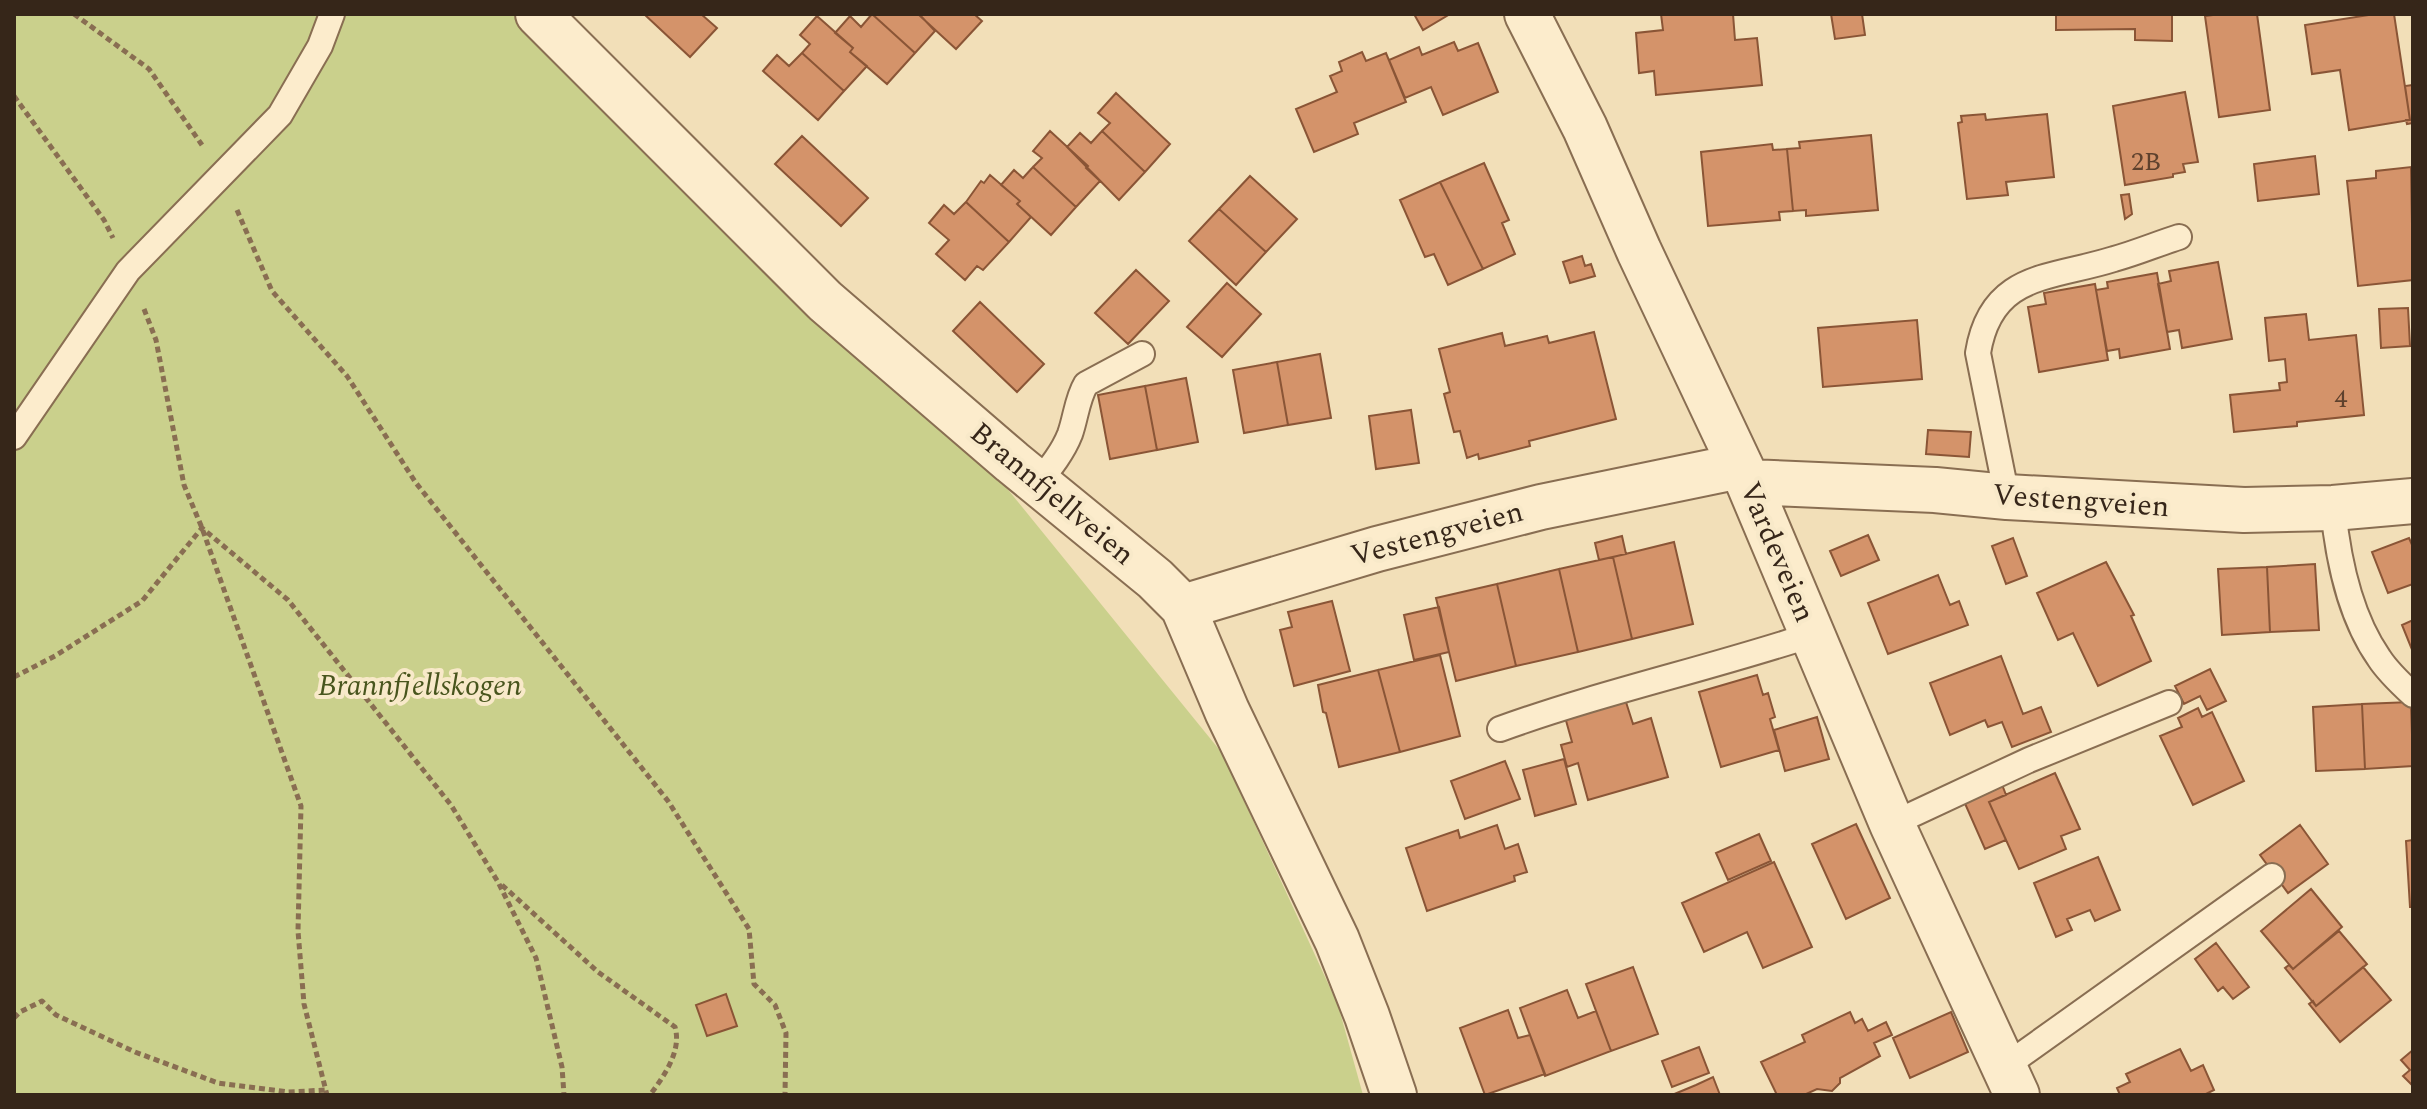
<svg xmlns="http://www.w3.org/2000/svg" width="2427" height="1109" viewBox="0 0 2427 1109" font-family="Spectral,serif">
  <rect width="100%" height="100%" fill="#f2dfb8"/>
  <path fill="#cad08c" d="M14 14H542L910 369 1222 753 1338 1005 1363 1095H14Z"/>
  <path fill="#d4936a" stroke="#8a5536" stroke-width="2" d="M644 14H701L717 28 690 57Z
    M872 14 915 53 887 84 850 52 853 48 835 33 850 16 861 27Z
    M872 14H919L935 31 915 53Z
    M974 14 982 21 956 49 919 15Z
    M1414 14H1450L1423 30Z
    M1661 14H1733L1735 40 1757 38 1762 85 1656 95 1654 71 1639 73 1636 33 1663 30Z
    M1831 14H1862L1865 35 1835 39Z
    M2056 14H2172V41L2135 40V29L2056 30Z
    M2221 14H2257L2270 110 2219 117 2205 16Z
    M2375 14H2394L2410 120 2349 130 2340 70 2312 74 2305 25Z
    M817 16 853 48 850 52 867 66 844 91 802 53 810 44 800 35Z
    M1454 42 1458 51 1478 43 1498 92 1443 115 1431 87 1405 98 1389 60 1419 47 1422 55Z
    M1362 52 1366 61 1386 53 1406 102 1354 123 1358 134 1314 152 1296 109 1337 92 1330 76 1342 71 1339 62Z
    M802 53 844 91 818 120 763 71 777 55 789 66Z
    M2413 85V123L2407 124 2406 120H2410L2405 86Z
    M2185 92 2198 162 2183 164 2185 172 2173 174V177L2125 185 2113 106Z
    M1116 93 1170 144 1145 172 1102 131 1110 123 1098 113Z
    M1985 114 1986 120 2047 114 2054 177 2006 182 2008 195 1967 199 1958 123 1962 122 1961 116Z
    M1050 131 1088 166 1086 168 1100 181 1076 207 1033 167 1042 158 1033 151Z
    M1102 131 1145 172 1119 200 1067 147 1080 133 1091 143Z
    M1871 135 1878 210 1806 216V210L1793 211 1787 149 1800 148 1799 142Z
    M802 136 868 198 841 226 775 164Z
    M1772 144 1773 150 1787 149 1793 211 1779 212 1780 220 1708 226 1701 152Z
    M2315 156 2319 194 2258 201 2254 164Z
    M1484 163 1509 220 1502 223 1515 254 1483 269 1440 182Z
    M1033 167 1076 207 1051 235 1017 204 1020 201 1001 185 1014 170 1023 178Z
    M2411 167 2413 280 2358 286 2347 181 2376 178V171Z
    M990 175 1020 201 1017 204 1031 217 1009 242 966 202 981 181 984 183Z
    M1250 176 1297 219 1266 252 1219 209Z
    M1440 182 1483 269 1448 285 1434 254 1425 257 1400 200Z
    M2129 194 2132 214 2125 219 2121 195Z
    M966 202 1009 242 983 270 977 266 965 280 936 254 949 240 929 223 944 205 954 214Z
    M1219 209 1266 252 1236 285 1189 241Z
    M1582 256 1585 266 1591 264 1595 276 1570 283 1563 262Z
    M2218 262 2232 339 2182 348 2179 330 2167 332 2158 284 2171 281 2169 271Z
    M1136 270 1169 301 1128 344 1095 313Z
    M2157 273 2170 349 2120 358 2119 349 2107 351 2096 290 2108 288 2107 282Z
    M1227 283 1261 314 1222 357 1187 327Z
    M2095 284 2108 360 2039 372 2028 307 2046 304 2044 293Z
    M980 302 1044 364 1017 392 953 331Z
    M2408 308 2410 346 2381 348 2379 309Z
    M2306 314 2309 340 2356 335 2364 415 2297 422V426L2234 432 2230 395 2280 390 2279 383 2287 382 2285 359 2269 361 2265 318Z
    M1917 320 1922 379 1823 387 1818 328Z
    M1594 332 1616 419 1529 441 1530 446 1479 459 1478 454 1467 458 1460 431 1454 432 1444 394 1450 392 1439 349 1502 333 1505 346 1547 336 1549 343Z
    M1320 354 1331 418 1288 425 1277 362Z
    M1277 362 1288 425 1244 433 1233 370Z
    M1186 378 1198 442 1157 450 1145 386Z
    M1145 386 1157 450 1110 459 1098 395Z
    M1411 410 1419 463 1376 469 1369 416Z
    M1928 430 1971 432 1969 457 1926 454Z
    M1868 535 1879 560 1841 576 1830 551Z
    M1622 536 1626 554 1599 560 1595 543Z
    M2013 538 2027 576 2006 584 1992 546Z
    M2409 538 2413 547V584L2388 593 2372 552Z
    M1674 542 1693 624 1632 639 1613 557Z
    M1613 557 1632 639 1578 652 1559 569Z
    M2106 562 2134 615 2131 616 2151 661 2098 686 2073 633 2058 640 2037 593Z
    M2315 564 2319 630 2270 632 2267 567Z
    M2267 567 2270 632 2222 635 2218 569Z
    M1559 569 1578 652 1516 666 1497 584Z
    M1938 575 1950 605 1959 601 1968 625 1888 654 1868 603Z
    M1497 584 1516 666 1456 681 1436 598Z
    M1332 601 1350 671 1294 686 1280 630 1292 627 1288 612Z
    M1439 607 1449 652 1414 660 1404 615Z
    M2413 620V652L2402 625Z
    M1440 655 1460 736 1400 752 1378 670Z
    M2001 656 2023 714 2041 707 2051 732 2012 747 2002 722 1988 727 1985 720 1950 735 1930 683Z
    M2210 669 2226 701 2207 710 2200 696 2184 704 2175 686Z
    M1378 670 1400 752 1339 767 1326 713 1323 712 1318 685Z
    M1757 675 1763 695 1768 693 1775 717 1770 719 1779 750 1721 767 1699 692Z
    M1625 699 1633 724 1651 718 1668 777 1588 800 1578 763 1567 767 1561 745 1572 742 1565 717Z
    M2411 702 2413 766 2365 769 2362 704Z
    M2362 704 2365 769 2316 771 2313 707Z
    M2198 708 2202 717 2212 712 2244 781 2193 805 2160 736 2182 727 2178 718Z
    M1817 717 1829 759 1785 771 1774 730Z
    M1564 759 1576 804 1535 816 1523 770Z
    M1505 761 1520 799 1465 819 1451 781Z
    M2055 773 2080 829 2061 836 2066 849 2019 869 1989 802Z
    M2001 782 2006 795 1989 802 2006 840 1985 849 1963 799Z
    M1856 824 1890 898 1846 919 1812 844Z
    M1497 825 1505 849 1518 844 1527 872 1514 876 1515 881 1427 911 1406 848 1458 830 1460 838Z
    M2300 825 2328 864 2288 893 2260 855Z
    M1759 834 1771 861 1728 880 1716 853Z
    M2413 840V907H2410L2406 841Z
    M2098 857 2120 910 2095 921 2090 910 2067 919 2072 930 2056 937 2034 883Z
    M1774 862 1812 947 1763 968 1747 932 1704 952 1682 903Z
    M2311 889 2342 927 2293 969 2261 931Z
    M2339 931 2367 964 2316 1006 2285 968 2289 965 2293 969Z
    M2216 943 2249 987 2233 999 2223 987 2218 991 2195 959Z
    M1633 967 1658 1034 1611 1051 1586 984Z
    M2363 967 2391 1000 2340 1042 2309 1004 2313 1001 2316 1006Z
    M1567 990 1578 1018 1596 1011 1611 1051 1545 1076 1520 1008Z
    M726 994 737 1026 707 1036 696 1005Z
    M1508 1010 1518 1038 1530 1035 1545 1074 1485 1095 1460 1028Z
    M1850 1012 1855 1023 1862 1019 1868 1031 1886 1022 1892 1035 1874 1043 1880 1056 1840 1078V1083L1832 1091 1817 1089 1804 1095H1777L1761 1062 1805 1042 1802 1035Z
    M1951 1012 1968 1052 1910 1078 1893 1038Z
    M1699 1047 1709 1073 1672 1087 1662 1061Z
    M2180 1049 2191 1071 2203 1065 2214 1090 2204 1095H2120L2117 1088 2130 1082 2126 1074Z
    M2413 1050V1086L2403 1076 2410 1070 2401 1060Z
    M1713 1077 1720 1095H1672L1696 1085Z"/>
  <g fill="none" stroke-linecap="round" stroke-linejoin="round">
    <defs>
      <path id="lane" d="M14 437 128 271 280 115 320 46 332 14
        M1038 483C1050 468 1063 452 1070 434 1076 417 1077 399 1086 384L1142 354
        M2007 497 1978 353C1991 272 2051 279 2114 259 2136 253 2157 244 2179 237
        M2333 508C2338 559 2349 615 2379 658 2388 672 2401 684 2413 695
        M1500 729C1602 692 1708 669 1811 635
        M1892 824 2029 760 2169 703
        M2003 1068 2272 876"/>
      <path id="street" d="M538 14 825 301 1012 462 1155 579 1183 607 1227 711 1337 940 1367 1016 1394 1095
        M1527 14 1585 128 1639 251 1748 482 1892 824 2017 1095
        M1748 482 1935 490 2007 497 2244 510 2333 508 2413 501
        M1183 607 1377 549 1541 507 1740 466"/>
    </defs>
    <use href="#lane" stroke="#896e52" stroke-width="28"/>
    <use href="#street" stroke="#896e52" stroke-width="48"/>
    <path stroke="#896e52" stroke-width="5" stroke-dasharray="6 4" stroke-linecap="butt" d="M74 14 149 69 202 145
      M14 96 104 220 113 238
      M237 210 272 291 347 376 416 483 668 801 749 929 754 984 775 1005 786 1033 785 1095
      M144 309 156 340 184 485 202 528 301 806 298 931 304 1004 327 1095
      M14 677 55 656 142 601 202 528 288 600 451 805 498 882 536 958 562 1067 564 1095
      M502 885 598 972 675 1027C682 1051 664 1076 650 1095
      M14 1018 20 1012 42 1001 56 1015 135 1052 218 1083 288 1092 326 1090"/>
    <use href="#lane" stroke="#fceccc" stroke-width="24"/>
    <use href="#street" stroke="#fceccc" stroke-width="44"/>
  </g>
  <g text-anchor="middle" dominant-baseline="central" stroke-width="8" stroke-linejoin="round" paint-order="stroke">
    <g font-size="26" fill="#5e412d">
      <text x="2146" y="162">2B</text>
      <text x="2341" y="399">4</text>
    </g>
    <g font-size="30" fill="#362619" stroke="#f8e9c9">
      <text transform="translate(1052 494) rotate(40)">Brannfjellveien</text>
      <text transform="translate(2081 501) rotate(4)">Vestengveien</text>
      <text transform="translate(1437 534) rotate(-15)">Vestengveien</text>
      <text transform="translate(1777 552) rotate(67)">Vardeveien</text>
    </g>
    <g font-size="30" font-style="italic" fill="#48551d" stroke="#f8e9c9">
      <text x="420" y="686">Brannfjellskogen</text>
    </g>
  </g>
  <rect width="2427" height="1109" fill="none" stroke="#362619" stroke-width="32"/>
</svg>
